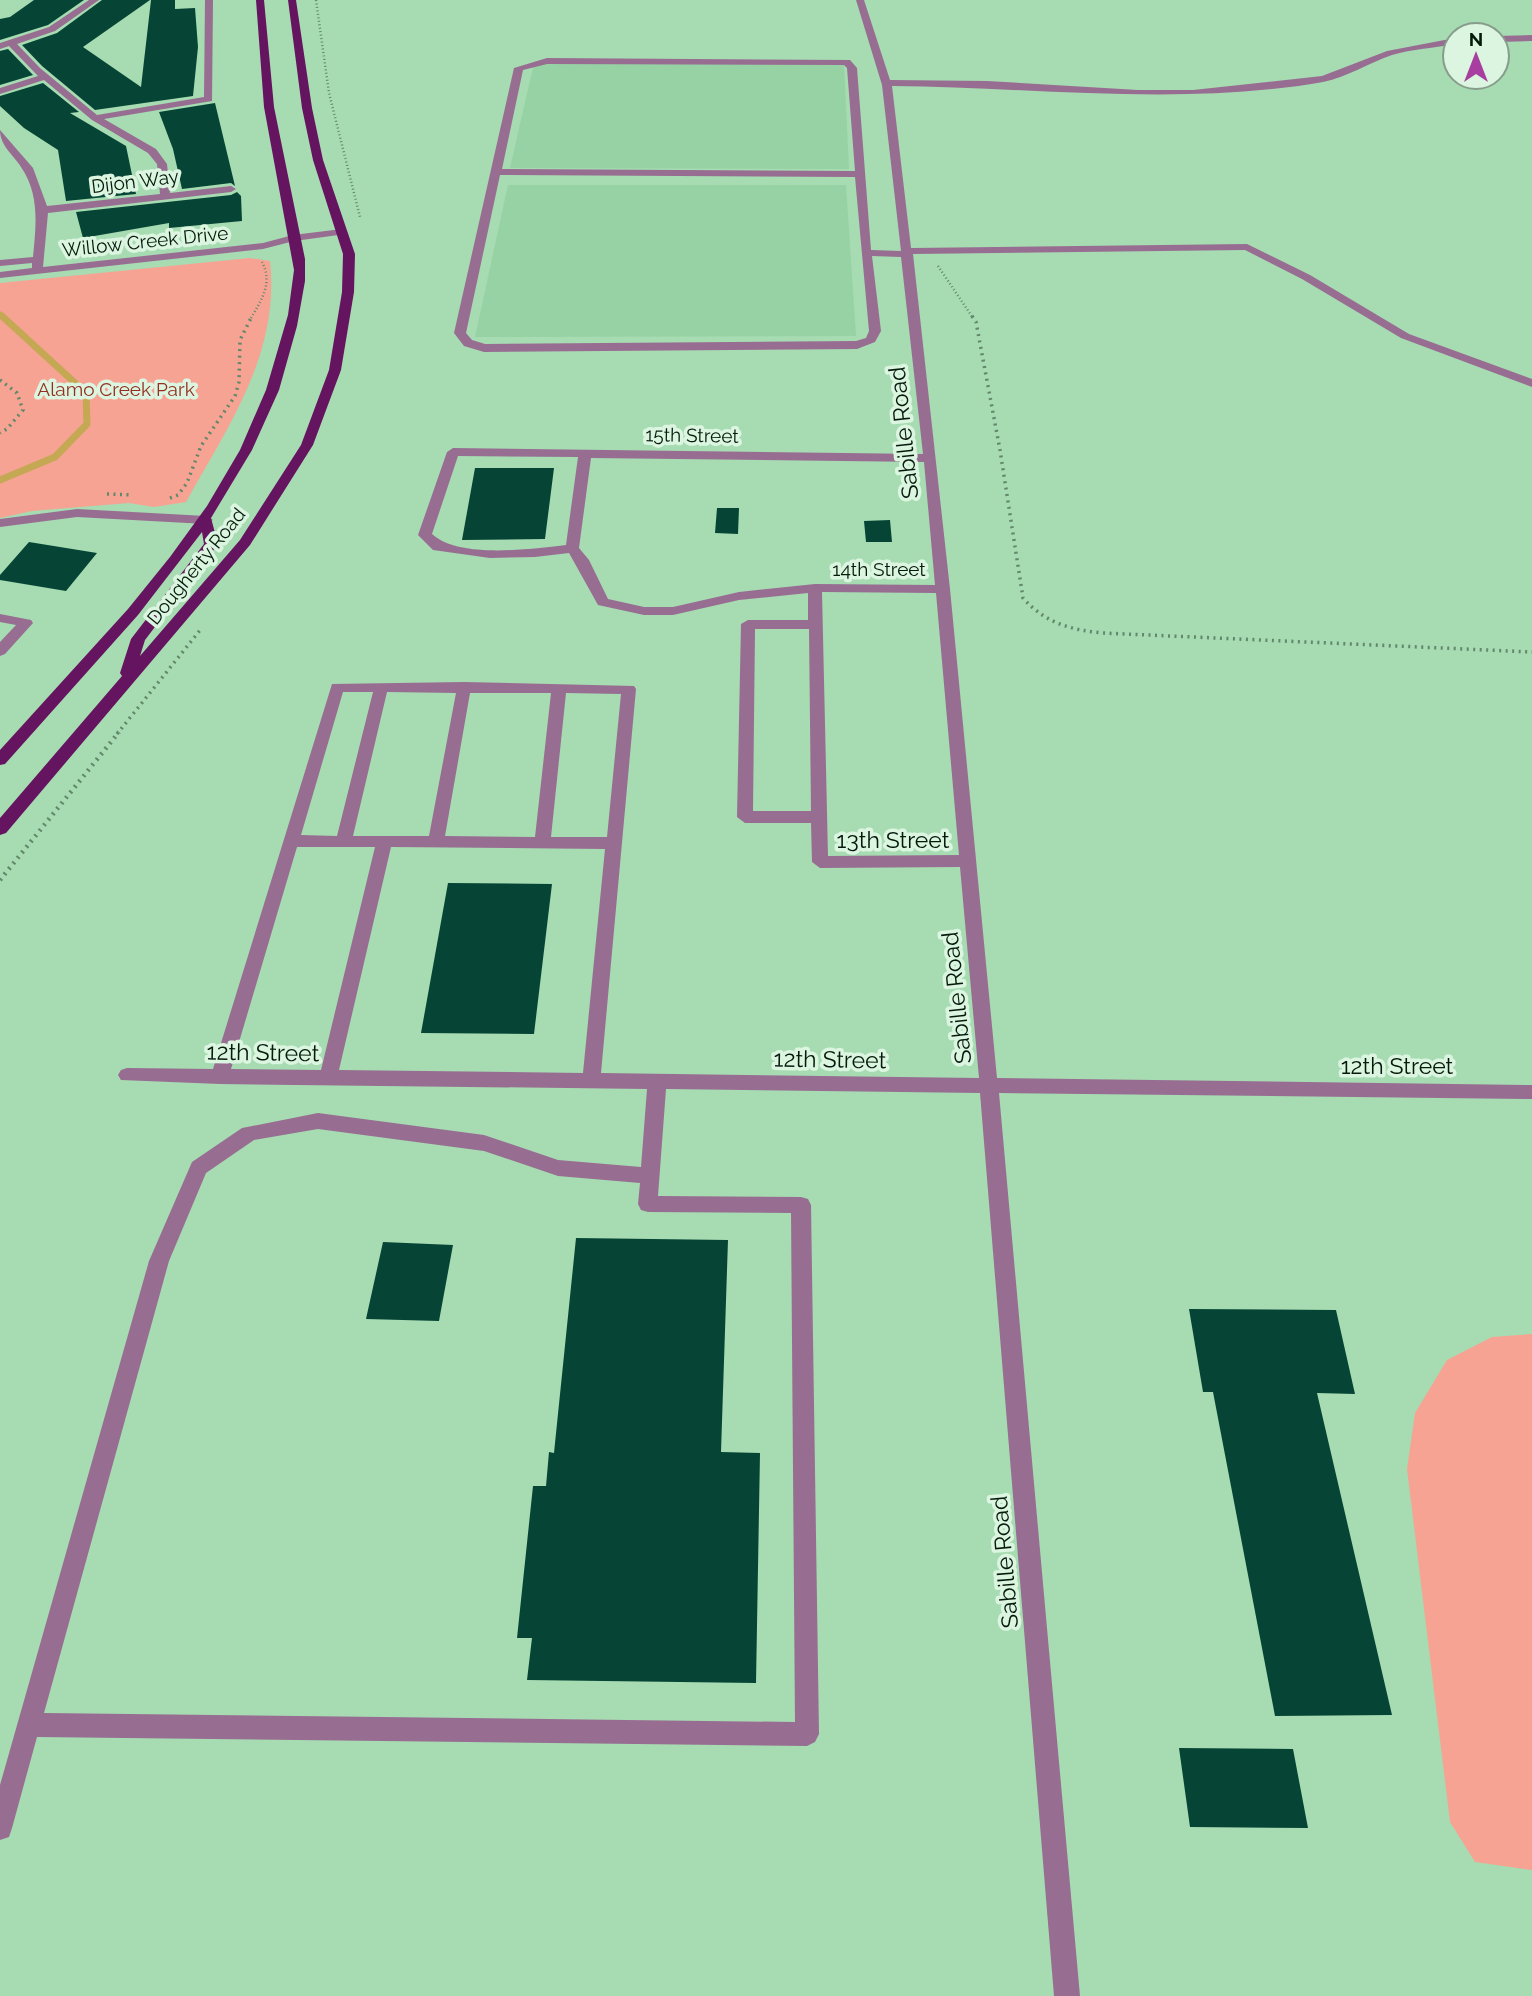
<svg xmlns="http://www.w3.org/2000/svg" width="1532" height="1996" viewBox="0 0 1532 1996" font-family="Raleway,sans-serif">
  <rect width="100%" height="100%" fill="#a7dbb2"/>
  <path fill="#96d2a4" d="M534 63 844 64 849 169 510 168Z
    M508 185H846L856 336 475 337Z"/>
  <path fill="#f7a393" d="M250 258 270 261C280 353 229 425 186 502L154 507 129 503 32 511 0 518V283Z
    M1532 1334V1870L1475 1862 1450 1822 1407 1469 1415 1413 1447 1360 1492 1337Z"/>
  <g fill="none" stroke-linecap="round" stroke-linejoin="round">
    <path stroke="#c4a854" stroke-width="5" d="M0 314 4 318"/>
    <path stroke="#c4a854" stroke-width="7" d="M0 480 55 457 87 424 86 393 2 316"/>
  </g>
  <path fill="#064536" d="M34 0H84L48 25 0 40V19L10 17Z
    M102 0H150L83 47 141 87 151 0H175V9L195 8 198 47 193 96 95 110 42 66 22 45 57 33Z
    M8 49 33 75 0 85V51Z
    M43 83 79 112 70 113 126 146 136 194 66 201 58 150 24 128 0 106V96Z
    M215 103 235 186 231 183 182 189 173 149 159 112Z
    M237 192 241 196 242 221 169 228V223L83 238 76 212 231 195Z
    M475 468H554L545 539 462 540Z
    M717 508H739L738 534 715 533Z
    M890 520 892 542H866L864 521Z
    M29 542 97 553 66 591 0 580V575Z
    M448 883 552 884 534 1034 421 1033Z
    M576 1238 728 1240 721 1452 760 1453 756 1683 527 1680 532 1638H517L533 1486H546L549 1452 554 1453Z
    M383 1242 453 1245 439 1321 366 1319Z
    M1189 1309 1336 1310 1355 1394 1317 1393 1392 1715 1275 1716 1213 1392H1203Z
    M1179 1748 1293 1749 1308 1828 1190 1827Z"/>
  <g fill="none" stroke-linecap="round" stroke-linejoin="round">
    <path stroke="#61886a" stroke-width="2.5" stroke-dasharray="1 2.5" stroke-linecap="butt" d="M316 0 329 93 360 217
      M938 266 973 318
      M251 318C262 299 273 283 262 262"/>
    <path stroke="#61886a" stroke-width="3.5" stroke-dasharray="2 4.5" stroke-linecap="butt" d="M972 316 976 322 1000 450 1023 598C1045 623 1071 630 1103 633L1532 652
      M0 380 17 393 23 410 7 429 0 433
      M107 494 133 495
      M170 498 178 495 187 483 201 446 235 396 239 382 240 340 252 316
      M117 734 201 629"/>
    <path stroke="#61886a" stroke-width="4.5" stroke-dasharray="2 5" stroke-linecap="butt" d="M0 880 119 732"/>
    <path fill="#986d92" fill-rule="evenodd" d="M89 0H99L55 31 17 44 40 68 97 115 204 97 205 0H213L212 101 104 119 156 149 167 164 170 193 231 186 236 189 231 192 48 213 43 267 263 243 293 235 342 229 347 232 346 234 294 241 263 249 0 278V272L32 268V263L0 266V260L33 257C36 225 40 195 21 167 13 154 0 146 0 130L33 168 47 206 160 194 157 164 148 153 92 120 44 80 0 94V88L38 76 9 46 0 49V43L49 27Z
      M856 0H864L890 80 987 81 1138 90H1193L1322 76 1387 51 1455 38V44C1435 48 1412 49 1392 55 1368 63 1348 77 1323 82 1180 107 1036 87 892 86L911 248 1247 244 1310 275 1409 334 1532 379V387L1401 338 1302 279 1245 250 913 254 950 589 997 1078 1532 1085V1099L999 1093 1080 1996H1054L980 1093 666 1089 658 1196 801 1197 808 1199 811 1205 819 1734 815 1742 807 1746 37 1737 12 1828 9 1837 0 1840V1785L149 1261 192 1162 242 1128 318 1113 484 1135 558 1160 641 1167 647 1089 220 1084 121 1080 118 1075 121 1070 127 1068 213 1069 332 684 464 682 634 686 636 689 601 1073 979 1078 960 867 820 868 812 862 811 823H745L737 817 741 624 748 620H808V593L739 600 673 615H644L598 605 569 553 535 557 490 558 433 550 418 535 447 452 453 448 923 454 901 257 872 256 881 331 875 342 857 349 484 352 464 346 454 333 514 68 547 58 850 60 857 68 871 250 901 251 882 85ZM547 64 844 65 847 68 855 171 502 169 523 70ZM500 175 855 177 869 331 866 338 856 341 485 344 472 340 466 333ZM458 456 578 457 566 545C531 549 459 559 432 534ZM591 458 924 462 935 585 815 584 739 592 673 607H644L608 599 589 560 579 548ZM822 592 936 593 959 855 828 856ZM755 629H809L811 811H753ZM343 692H373L337 836 301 835ZM387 692 456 693 429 836H353ZM470 693H551L535 837 445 836ZM566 693 621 694 607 837H551ZM297 847H375L321 1070 231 1069ZM391 847 605 849 583 1073 339 1070ZM318 1129 484 1151 558 1176 640 1183 638 1204 641 1210 648 1212 791 1213 795 1722 44 1713 169 1261 206 1173 254 1140Z
      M1532 35V41L1497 42V36Z
      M77 509 206 516 213 520 206 524 77 517 0 527V519Z
      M0 614 31 620 33 623 5 654 0 656V642L16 625 0 622Z"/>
    <path fill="#651460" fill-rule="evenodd" d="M256 0H264L274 107 305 259V281L297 326 279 390 252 450 211 518 218 544 145 640 140 656 240 540 301 445 329 370 342 292 343 254 313 160 302 108 288 0H296L312 108 323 160 355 254 354 292 341 370 313 445 250 545 6 833 0 835V818L122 676 120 673 131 639 204 544 202 532 138 615 5 764 0 765V750L128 609 170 557 207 506 240 450 266 390 288 315 294 270 264 107Z"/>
  </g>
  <g text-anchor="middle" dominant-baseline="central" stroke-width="7" stroke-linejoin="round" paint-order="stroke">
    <g font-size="19" fill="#061a0c" stroke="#dbf5e0">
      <text transform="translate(135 181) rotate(-7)">Dijon Way</text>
      <text transform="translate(145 241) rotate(-6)">Willow Creek Drive</text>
      <text transform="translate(692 435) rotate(1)">15th Street</text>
      <text transform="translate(196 566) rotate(-51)">Dougherty Road</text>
      <text x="879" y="569">14th Street</text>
    </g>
    <g font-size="19" fill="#942f20" stroke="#dbf5e0">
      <text x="116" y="389">Alamo Creek Park</text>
    </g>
    <g font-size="23" fill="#061a0c" stroke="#dbf5e0">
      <text transform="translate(903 433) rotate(-96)">Sabille Road</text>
      <text x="893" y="839">13th Street</text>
      <text transform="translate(956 998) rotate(-96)">Sabille Road</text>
      <text transform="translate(263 1052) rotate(1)">12th Street</text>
      <text transform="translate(830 1059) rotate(1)">12th Street</text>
      <text x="1397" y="1065">12th Street</text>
      <text transform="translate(1004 1562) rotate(-95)">Sabille Road</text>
    </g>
  </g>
  <g transform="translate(1476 56)"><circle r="33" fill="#dbf5e0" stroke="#869d8b" stroke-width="2"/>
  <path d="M0-5L12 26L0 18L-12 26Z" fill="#a83e9f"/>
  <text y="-10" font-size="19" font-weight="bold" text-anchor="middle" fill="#061a0c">N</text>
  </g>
</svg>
